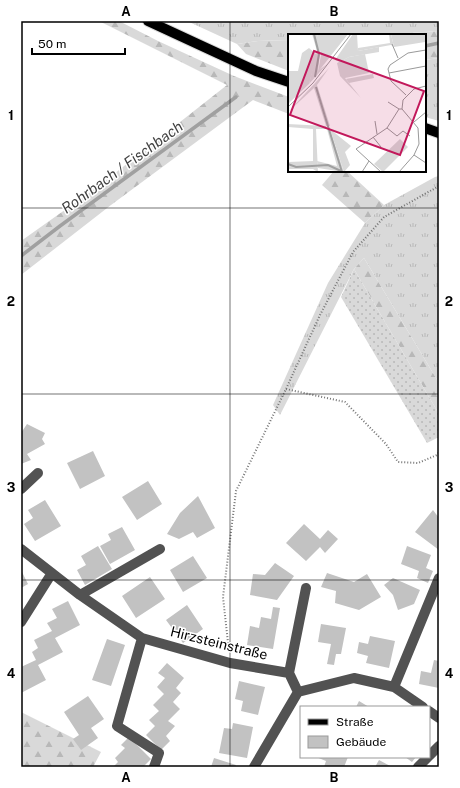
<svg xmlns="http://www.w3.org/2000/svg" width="460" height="788" viewBox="0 0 460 788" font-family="'Public Sans',sans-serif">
  <defs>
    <pattern id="grass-tufts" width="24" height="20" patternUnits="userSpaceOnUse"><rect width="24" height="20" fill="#d9d9d9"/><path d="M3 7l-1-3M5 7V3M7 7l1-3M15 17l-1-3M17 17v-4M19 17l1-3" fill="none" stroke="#b8b8b8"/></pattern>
    <pattern id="forest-firs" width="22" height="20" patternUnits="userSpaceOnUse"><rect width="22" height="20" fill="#d9d9d9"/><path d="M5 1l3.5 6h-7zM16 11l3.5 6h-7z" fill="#b8b8b8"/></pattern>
    <pattern id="garden-dots" width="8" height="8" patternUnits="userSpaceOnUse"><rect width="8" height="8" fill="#d9d9d9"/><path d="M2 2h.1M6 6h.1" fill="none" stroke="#b8b8b8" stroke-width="1.8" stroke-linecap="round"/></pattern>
  </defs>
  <rect width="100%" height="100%" fill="#fff"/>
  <path fill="url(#grass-tufts)" d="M187 21H439V31L380 35H289V40L258 41 237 44Z
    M439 58V121L425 117V60Z
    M439 176V383L364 258 354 269 280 415 273 405 328 283 365 223 384 205 435 177Z"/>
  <path fill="url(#forest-firs)" d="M99 21H119L158 41 234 76 289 97V114L253 100 111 205 21 275V241L100 185 227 85Z
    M439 31V58L425 60V35H380Z
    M289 40V71L246 54 237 44 258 41Z
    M334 171H347L384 205 365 223 322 185Z
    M364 258 439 383V414L354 269Z
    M21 712 101 752 93 767H21Z"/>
  <path fill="url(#garden-dots)" d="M354 269 439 414V437L427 443 341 297Z"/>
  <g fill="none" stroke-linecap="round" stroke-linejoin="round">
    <path stroke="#a0a0a0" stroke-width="3.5" d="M425 46 439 43
      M21 256 60 226 236 97"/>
  </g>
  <path fill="#c2c2c2" d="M27 424 45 433 42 439 45 444 27 454 31 460 21 464V433Z
    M93 451 105 476 80 489 67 463Z
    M148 481 162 504 137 520 122 497Z
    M198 496 215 528 197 538 193 532 179 539 167 534 180 513Z
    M45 500 61 526 35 541 24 524 33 518 28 510Z
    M433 510 439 518V550L415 532Z
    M304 524 320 539 328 530 338 539 325 553 320 547 306 561 286 543Z
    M122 527 135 550 110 564 100 546 111 540 108 534Z
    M98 546 112 569 85 585 77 570 86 565 81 556Z
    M407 546 431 555 426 568 433 571 428 583 417 578 419 571 401 564Z
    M193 556 207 578 183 592 170 570Z
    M275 563 294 576 277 600 250 595 253 574 265 575Z
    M21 570 28 584 21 588Z
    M327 573 354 582 367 574 381 597 359 610 335 603 336 591 321 587Z
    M150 577 165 599 136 618 122 596Z
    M393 578 420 590 414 604 398 610 393 595 384 585Z
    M68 601 80 625 55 638 63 652 38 665 46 680 21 693V667L36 660 32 652 38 648 34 640 52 631 47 623 57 618 52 609Z
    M187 605 203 629 183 643 166 620Z
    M273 607 280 608 273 649 247 645 250 626 259 628 261 617 271 619Z
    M321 624 346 628 341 654H336L334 665 327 664 331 644 318 642Z
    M370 636 395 641 389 668 366 663 368 656 357 653 359 642 368 644Z
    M107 639 125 645 111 686 92 680Z
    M434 660 439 661V688L419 684 421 671 431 673Z
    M167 663 184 678 176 688 181 693 173 702 180 709 168 721 175 726 166 736 170 741 161 750 146 735 155 726 149 720 159 711 153 705 164 694 157 687 165 678 158 673Z
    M239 681 265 687 258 715 241 711 243 701 235 699Z
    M88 696 104 719 91 728 98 738 81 750 73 739 79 735 64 712Z
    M359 701 369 707H356Z
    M233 723 253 727 247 758 219 753 224 728 232 729Z
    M129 737 151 759 143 767H113L118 762 115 758 125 748 121 745Z
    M316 757H348L344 767H324L326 761Z
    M405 757H416L412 762Z
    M214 758 236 765 235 767H211Z
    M379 760 392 767H375Z"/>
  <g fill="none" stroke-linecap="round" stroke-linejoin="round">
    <defs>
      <path id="major" d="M148 21 256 71 289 82
        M425 128 439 133"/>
    </defs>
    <use href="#major" stroke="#dbdbdb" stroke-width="12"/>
    <path stroke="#747474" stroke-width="2" stroke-dasharray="1 2" stroke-linecap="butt" d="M286 389 345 402 386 444 398 462 418 463 437 455 439 452
      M229 652 223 597 236 491 286 389 320 315 353 252 384 217 439 186"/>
    <path stroke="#525252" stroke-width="10" d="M21 489 38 473
      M21 549 80 595 142 638 230 663 289 673 298 692
      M80 595 160 549
      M21 622 52 573
      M142 638 117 726 159 753 154 767
      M289 673 306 588
      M394 687 439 578
      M429 711 439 718
      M429 756 439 746
      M254 767 298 692 354 678 394 687 423 707
      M418 767 428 757"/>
    <use href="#major" stroke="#000" stroke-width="10"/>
  </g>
  <path fill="none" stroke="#000" stroke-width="1" stroke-opacity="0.55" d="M230 21V767M21 208H439M21 394H439M21 580H439"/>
  <g text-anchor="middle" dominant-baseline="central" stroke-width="3" stroke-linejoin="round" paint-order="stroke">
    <g font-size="14" fill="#000" stroke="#fff">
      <text transform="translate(219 643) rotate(14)">Hirzsteinstraße</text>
    </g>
    <g font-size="15" font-style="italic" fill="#414141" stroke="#fff">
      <text transform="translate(122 167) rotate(-36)">Rohrbach / Fischbach</text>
    </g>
  </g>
  <g transform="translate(288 34)">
    <rect width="138" height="138" fill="#fff"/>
    <path d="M29 0H60L30 38 33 21ZM101 0H103L106 13 103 11 70 17V14L102 9ZM21 14 29 21 21 50 0 70V37H10L14 19ZM77 20 81 39 57 44 73 64 52 42 49 29 61 23ZM0 90 38 92 39 95H28L30 138 25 135V95L0 93ZM42 95 63 112 57 118 62 131 56 138Z" fill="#d9d9d9"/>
    <path d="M24 0H29L33 12 30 37 39 30 21 50 29 17ZM65 0H69L70 17 91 13V18L61 23 52 28 47 26ZM103 0H138V2L137 8 106 13ZM41 34 29 51 42 92H38L26 54 0 78ZM39 95H42L56 138 30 134 29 127 49 132ZM112 105 120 113 95 138 86 130ZM26 127 25 135H0V128Z" fill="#d9d9d9"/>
    <path d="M85 40 86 44 61 49 58 45Z" fill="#d9d9d9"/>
    <path fill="none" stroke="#a0a0a0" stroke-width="2" d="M26 0 31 20 27 43M28 53 54 138M0 130 8 133 40 131 53 137"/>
    <path fill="none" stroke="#999" stroke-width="1" d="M104 10 110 24M101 39 138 32M118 61 103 47 100 35 102 31 120 19 138 16M100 68 111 75M0 73 25 49 63 0M87 87 89 100M126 88 138 78M99 94 109 102 115 97 122 102M85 103 93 113M126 121 138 129M74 138 81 127M93 138 68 115 99 94 111 75H114M111 138 126 121 131 110 130 94 114 75 115 66 126 55 138 52"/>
    <path fill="#c2185b" fill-opacity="0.15" stroke="#c2185b" stroke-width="2" d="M26 17 136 57 112 121 2 81Z"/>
    <rect width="138" height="138" fill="none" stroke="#000" stroke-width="2"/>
  </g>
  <rect width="460" height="788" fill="none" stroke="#ffffff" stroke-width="44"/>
  <rect x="300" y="706" width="130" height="52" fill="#ffffff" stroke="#999999"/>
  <rect x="308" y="719" width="20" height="6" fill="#000000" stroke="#999999"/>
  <text x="336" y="726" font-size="12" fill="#000000">Straße</text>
  <rect x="308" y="736" width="20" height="12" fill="#c2c2c2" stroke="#999999"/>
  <text x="336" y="746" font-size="12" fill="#000000">Gebäude</text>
  <path d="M32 48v6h93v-6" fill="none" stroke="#000000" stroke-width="2"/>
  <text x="38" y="48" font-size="12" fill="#000000" stroke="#ffffff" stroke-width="3" paint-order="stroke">50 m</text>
  <rect x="22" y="22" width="416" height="744" fill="none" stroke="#000" stroke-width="1.5"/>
  <g font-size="13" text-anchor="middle" font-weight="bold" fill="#000">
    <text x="126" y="16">A</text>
    <text x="334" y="16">B</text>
    <text x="11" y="120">1</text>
    <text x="449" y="120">1</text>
    <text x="11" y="306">2</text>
    <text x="449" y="306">2</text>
    <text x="11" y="492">3</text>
    <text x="449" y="492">3</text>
    <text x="11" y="678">4</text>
    <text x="449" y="678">4</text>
    <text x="126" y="782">A</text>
    <text x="334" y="782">B</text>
  </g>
</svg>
